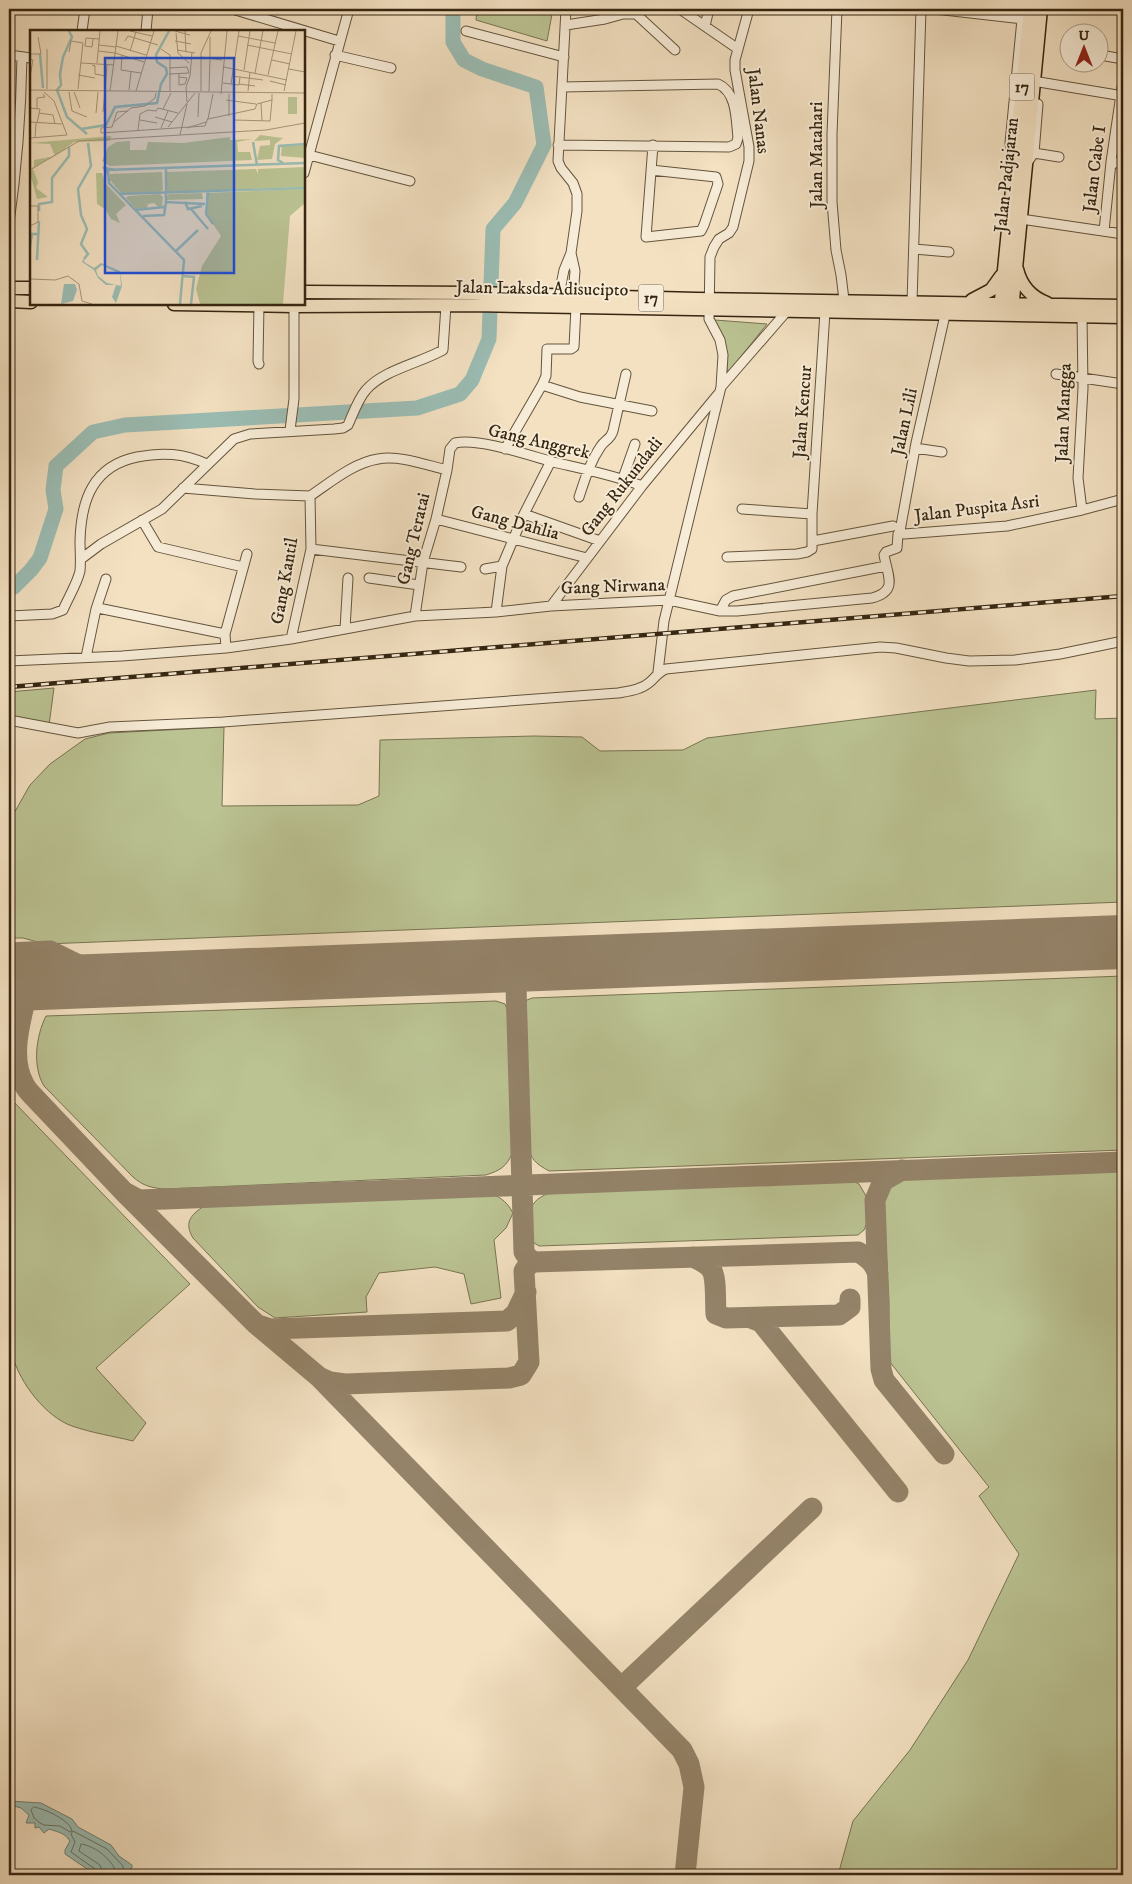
<svg xmlns="http://www.w3.org/2000/svg" width="1132" height="1884" viewBox="0 0 1132 1884" font-family="'IM FELL DW Pica',serif">
  <rect width="100%" height="100%" fill="#f3e1c2"/>
  <filter id="stains"><feTurbulence type="fractalNoise" baseFrequency=".004" numOctaves="4"/><feColorMatrix values="0 0 0 0 .2 0 0 0 0 .09 0 0 0 0 .02 0 0 0 .5 -.17"/></filter>
  <radialGradient id="worn" r=".72"><stop offset=".6" stop-color="#630" stop-opacity="0"/><stop offset="1" stop-color="#630" stop-opacity=".3"/></radialGradient>
  <path fill="#bbc393" stroke="#787452" d="M477 9H553L547 41 476 20Z
    M715 320 767 324 727 374C727 354 723 338 715 320Z
    M54 688 49 725 9 716V692Z
    M1096 690 1095 719 1123 718V902L45 944 23 938H9V822L30 785 50 764 85 739 109 733 224 727 222 806 358 805 379 796 380 740 534 736 582 737 600 751 683 750 707 738Z
    M1123 976V1150L549 1171C535 1163 531 1160 527 1143L523 1005 527 1000 532 998Z
    M496 1001 505 1004 509 1014 513 1152C506 1167 501 1170 486 1175L165 1189C152 1188 143 1186 133 1177L44 1086C32 1066 36 1036 46 1016Z
    M9 1097 190 1284 96 1368 146 1423 133 1441C113 1436 92 1433 72 1426 46 1417 20 1383 13 1357 10 1350 10 1342 9 1334Z
    M1123 1169V1875H838L853 1821 910 1750 968 1660 1019 1554 979 1496 989 1487 889 1361V1300L883 1195C889 1184 895 1180 907 1177Z
    M849 1179 859 1184 866 1196 867 1223 864 1230 858 1235 539 1246 531 1241C528 1211 526 1198 560 1190Z
    M485 1192C499 1196 506 1200 513 1213L506 1228 494 1240 501 1298 471 1304 464 1274 435 1267 379 1273 366 1297 367 1312 275 1318 258 1307 193 1238C183 1221 192 1214 207 1204Z"/>
  <path fill="#9bbdb4" stroke="#728072" d="M9 1801 41 1803 72 1819 78 1827 111 1845 119 1856 132 1865V1868L127 1871 129 1875H96L65 1854V1850L70 1841C64 1832 57 1832 49 1829L44 1833 39 1827 35 1828V1823H26L29 1815 21 1808 14 1806 9 1810Z"/>
  <g fill="none" stroke-linecap="round" stroke-linejoin="round">
    <path stroke="#687162" stroke-width="1" d="M34 1807C45 1809 70 1820 72 1831L70 1832 60 1826 44 1825 40 1823 34 1818 31 1810Z
      M97 1875 95 1869 71 1852 75 1842 71 1834 73 1831 107 1849 123 1866V1875
      M104 1875 100 1865 79 1851 81 1844C96 1846 114 1861 117 1875"/>
    <path stroke="#9bbdb4" stroke-width="15" d="M9 589 14 587 31 570 40 558 56 509 53 490 56 466 93 432 125 425 417 408 460 394 472 380 489 339 493 229 515 203 544 145 536 87 482 69 464 60 453 42V9"/>
    <path stroke="#948369" stroke-width="21" d="M9 953 50 951 109 980
      M532 964 520 976 516 987 524 1252 528 1258 534 1262
      M494 966C506 970 511 976 516 987
      M9 1000 25 1001 47 983
      M25 1001C19 1026 10 1060 24 1084 26 1089 30 1093 34 1097L125 1193 256 1324 319 1377 682 1750 689 1764 694 1787 685 1875
      M902 1170 883 1181 875 1200 881 1369 884 1380 944 1454
      M126 1193 139 1200 1123 1162
      M693 1257C699 1260 707 1263 711 1269 717 1277 715 1303 716 1314L726 1318 839 1315 850 1307V1299
      M751 1318 761 1322 898 1492
      M258 1325 270 1329 507 1321 516 1313 526 1292
      M319 1377 330 1382 345 1384 509 1378 521 1375 529 1362 524 1271 528 1265 534 1262 858 1252C869 1258 874 1263 878 1274
      M622 1687 812 1508"/>
    <path stroke="#948369" stroke-width="54" d="M14 984 1123 942"/>
    <defs>
      <path id="minor" d="M232 9 339 41
        M566 9 558 161 561 168 573 183 577 194V211L571 253 575 271 573 295
        M680 9 738 49
        M837 9 832 134V202L836 250 841 275 844 300
        M935 9 1022 19
        M566 25 605 19 623 14H636L675 50
        M705 26 709 9
        M82 31 85 9
        M146 31 148 9
        M466 31 564 57
        M1066 50 1070 51
        M9 55 31 58
        M335 55 391 68
        M1100 55 1123 59
        M1039 82 1123 96
        M558 145 729 147 736 144 738 138C736 120 737 92 718 84L562 87
        M1034 153 1059 157
        M309 155 410 181
        M1012 157 1010 143 1023 9
        M1111 162 1123 164
        M1027 163 1034 153 1038 104
        M651 170 716 177 718 184 704 225 701 231 646 237 653 145
        M304 173 349 9
        M1021 219 1123 234
        M9 223C17 168 21 113 22 57
        M1104 231 1111 162 1123 81
        M914 249 949 252
        M559 295 564 270 571 253
        M912 302 921 9
        M259 305 258 361 259 364
        M945 315 916 443 900 531 904 534 1007 526 1082 510 1123 499
        M1056 374 1123 384
        M542 385 580 397 652 411
        M721 387 723 355 720 340 709 319 710 257 714 247 719 239 729 233 733 227 749 161V147L735 70V60L749 9
        M290 430 294 399V306
        M915 448 942 452
        M505 449 542 385 546 376 547 349H571L574 347 576 307
        M623 478 635 444
        M183 488 255 494 310 496
        M310 496C331 482 353 463 378 459 400 455 426 465 447 470
        M579 497C585 479 590 462 601 446 605 440 611 439 613 431L626 374
        M742 509 812 514
        M1082 510 1078 478 1083 388 1082 316
        M524 514 600 541
        M436 519 587 558
        M142 520 158 547 243 567
        M813 541 893 526
        M311 549 461 567
        M727 557 797 554 807 552 812 549V514L825 312
        M81 559 101 544 162 509 234 439 250 434 334 429 343 428 348 425C353 414 358 399 366 390 383 370 420 363 443 350L446 305
        M485 569 502 566
        M369 578 419 585
        M551 606 642 486 719 393
        M98 608 225 634
        M720 611 726 600 733 596 886 566
        M496 612 502 566 524 514 551 461
        M9 616 52 614 63 610C68 598 77 584 80 571 81 561 80 551 80 541 81 500 93 466 137 457 163 452 183 453 207 464
        M415 616 423 562 436 519 447 470 450 449 455 443C479 438 528 455 553 462 583 469 614 475 642 486
        M345 629 348 578
        M291 639 311 549 310 496
        M226 648 225 634 247 554
        M86 657 96 609 106 579
        M9 661 122 656 226 648 291 639 415 616 496 612 551 606 669 600 720 611H737L872 598C898 591 888 577 884 555L886 552 897 548 898 534 900 531
        M658 672 664 621 721 387 787 311V307
        M9 720 78 733 110 727 223 722 618 693C629 691 641 690 650 682 656 677 658 672 666 669L880 647 896 648 946 658 969 661 1015 660 1060 654 1123 641"/>
      <path id="highway" d="M1017 269C1021 286 1031 297 1047 303
        M9 288H31
        M304 292 473 293 696 299 1123 306
        M972 300 991 290 1001 276
        M9 301 31 302
        M174 304 294 306 474 305 1123 317
        M1000 310 1030 9
        M1012 310 1041 9"/>
    </defs>
    <use href="#minor" stroke="#64543c" stroke-width="11"/>
    <use href="#highway" stroke="#352510" stroke-width="15"/>
    <use href="#minor" stroke="#f7ecd7" stroke-width="9"/>
    <use href="#highway" stroke="#f3e1c2" stroke-width="12"/>
    <defs>
      <path id="rail" d="M9 687 1123 596"/>
    </defs>
    <use href="#rail" stroke="#352510" stroke-width="4.5"/>
    <use href="#rail" stroke="#f7ecd7" stroke-width="2.5" stroke-dasharray="8" stroke-linecap="butt"/>
  </g>
  <g text-anchor="middle" dominant-baseline="central" stroke-width="4" stroke-linejoin="round" paint-order="stroke">
    <g fill="#f7ecd7" stroke="#6f614c" stroke-width="1">
      <rect x="1009.5" y="73.5" width="25" height="27" rx="4"/>
      <rect x="638.5" y="284.5" width="25" height="27" rx="4"/>
    </g>
    <g font-size="16" font-weight="bold" fill="#352510">
      <text x="1022" y="87">17</text>
      <text x="651" y="298">17</text>
    </g>
    <g font-size="18" fill="#352510" stroke="#f7ecd7">
      <text transform="translate(758 111) rotate(83)">Jalan Nanas</text>
      <text transform="translate(817 155) rotate(-90)">Jalan Matahari</text>
      <text transform="translate(1095 169) rotate(-83)">Jalan Cabe I</text>
      <text transform="translate(1007 175) rotate(-84)">Jalan Padjajaran</text>
      <text transform="translate(542 289) rotate(1)">Jalan Laksda Adisucipto</text>
      <text transform="translate(803 412) rotate(-86)">Jalan Kencur</text>
      <text transform="translate(1064 413) rotate(-88)">Jalan Mangga</text>
      <text transform="translate(905 422) rotate(-78)">Jalan Lili</text>
      <text transform="translate(539 442) rotate(13)">Gang Anggrek</text>
      <text transform="translate(622 487) rotate(-52)">Gang Rukundadi</text>
      <text transform="translate(977 509) rotate(-7)">Jalan Puspita Asri</text>
      <text transform="translate(515 523) rotate(15)">Gang Dahlia</text>
      <text transform="translate(414 539) rotate(-77)">Gang Teratai</text>
      <text transform="translate(285 581) rotate(-80)">Gang Kantil</text>
      <text transform="translate(613 587) rotate(-2)">Gang Nirwana</text>
    </g>
  </g>
  <g transform="translate(30 30)">
    <rect width="275" height="275" fill="#f3e1c2"/>
    <path d="M258 67H267V84H258ZM230 105 253 108 245 114 242 129 227 130 230 116 240 115V110L224 111ZM81 106 80 111 44 112 25 126 0 139 4 136V130L25 126 20 114 0 113ZM200 107V110L222 109 207 112 208 122H220L222 130 80 136 72 131 78 117 87 112 100 111V120H116L118 112 153 113ZM275 115V128L251 126 252 116ZM275 137V157L138 162 135 159 136 142 226 139 228 144V139ZM3 139 8 152 6 158 18 167 7 169 0 143ZM132 142 133 160 130 162 92 164 79 149 80 144ZM66 143H72L76 154 96 175 86 184 90 193 81 189 75 179 67 174ZM275 159V173L260 186 253 274H170L166 259 172 236 191 206 176 184V163ZM172 163 173 169 135 170 139 164ZM130 164 133 167 132 176 129 177 124 173 118 174 117 178 106 179 96 168 98 166Z" fill="#bbc393"/>
    <path d="M55 227 54 232 64 238 71 233 90 241 92 256 86 273 82 267 86 255H76L68 248 64 240 52 232ZM72 235 90 244 91 256 77 253 68 246 66 240ZM34 254H45L47 260 43 271 31 274Z" fill="#9bbdb4" fill-rule="evenodd"/>
    <path fill="none" stroke="#9bbdb4" stroke-width="2.5" d="M39 1 42 7 33 27 30 44 31 55 27 60 37 87 57 104M10 24 13 58M51 99 76 95 85 77 127 73 131 54 137 44 136 38 127 32 126 25 139 1M223 112 227 135M253 133 248 130 249 116 275 114M136 138V172M76 140 275 133M80 140 76 142 74 138 87 140M78 142 79 153 154 230 150 274M178 162 176 184 183 194M89 164 275 158M155 172 158 179 172 176M161 179 178 199M106 180 134 177M9 181V174L22 172V148L39 126V117M113 186 134 185 136 172 175 174M0 216 2 204H8M146 221 168 200M54 229 58 224 51 214 57 199 51 185 48 159 61 136 58 113M7 230 9 191M153 246 164 247 161 274"/>
    <path fill="none" stroke="#a7967b" stroke-width="1" d="M100 1 122 6M145 1 160 5M155 1 156 22M146 3 148 23 159 33M208 6 245 13M63 9 62 17 55 16 56 8 69 9M95 11 98 6 128 15M145 11 161 14M69 15 86 17M217 15 262 24M86 16 116 25M17 19V59M131 19 140 25V61M147 20 165 23M68 21 85 23M100 21 106 2M39 22 41 11 53 13 48 59M85 23 114 32M0 24H11L8 7M92 25 91 40 111 43M171 27 192 30M180 28V7M0 29 3 30 0 47M242 30 260 34M51 33 84 35M67 33 70 1M62 35 65 36V44L76 46M194 37 257 50M259 39 275 42M214 40 220 1M225 43 233 1M139 44 159 43 157 37 139 38M48 45 65 48M238 45 248 1M202 46 233 50M149 47 157 48 155 54 149 55V44M240 51 256 55M193 53 209 55 210 47M201 54 209 1M209 54 225 56M0 60 275 63M99 60 101 42M75 61 77 35M80 61 88 1M106 61 124 1M171 61V23L181 1M179 61 180 28M218 61 220 42M254 61 266 1M39 62 42 81 57 87M44 62 50 78M183 64 178 89 225 79 227 74 242 70V64M191 64 197 1M196 70 226 74M157 72 156 57 160 46 162 22M231 73 232 91M0 78 10 79 7 93M7 79V68L15 67 13 64M133 79 141 63M98 81 87 82 82 97 71 98V103L175 96 178 88M126 81 128 78 148 83M73 82 75 62M9 83 23 85 25 94M66 83 68 62M110 84 118 80 126 81M199 86V64M125 87 142 92M168 87 169 63M110 90 127 93M204 90 240 91 242 70M0 92 32 94M84 92 101 78 115 76 125 68 126 63M138 97 165 63M131 98 138 81M157 98 176 92M108 100 110 84M150 105 157 74M0 108 37 105 24 71 14 62M5 108 6 93M0 140 49 111 236 100 275 93M0 176H8V192L0 196M0 249 25 250 38 246 49 254 52 271 62 274"/>
    <path fill="#1d4ed8" fill-opacity="0.15" stroke="#1d4ed8" stroke-width="2.5" d="M75 28H204V243H75Z"/>
    <rect width="275" height="275" fill="none" stroke="#352510" stroke-width="2.5"/>
  </g>
  <rect width="1132" height="1884" fill="none" stroke="#f3e1c2" stroke-width="30"/>
  <rect x="10" y="10" width="1112" height="1864" fill="none" stroke="#352510" stroke-width="2.5"/>
  <rect x="15" y="15" width="1102" height="1854" fill="none" stroke="#352510"/>
  <g transform="translate(1084 48)"><circle r="24" fill="#f7ecd7" stroke="#a99c87"/>
  <path d="M0-4L9 19L0 12L-9 19Z" fill="#8f2418"/>
  <text y="-8" font-size="14" font-weight="bold" text-anchor="middle" fill="#352510">U</text>
  </g>
  <rect width="100%" height="100%" filter="url(#stains)"/>
  <rect width="100%" height="100%" fill="url(#worn)"/>
</svg>
